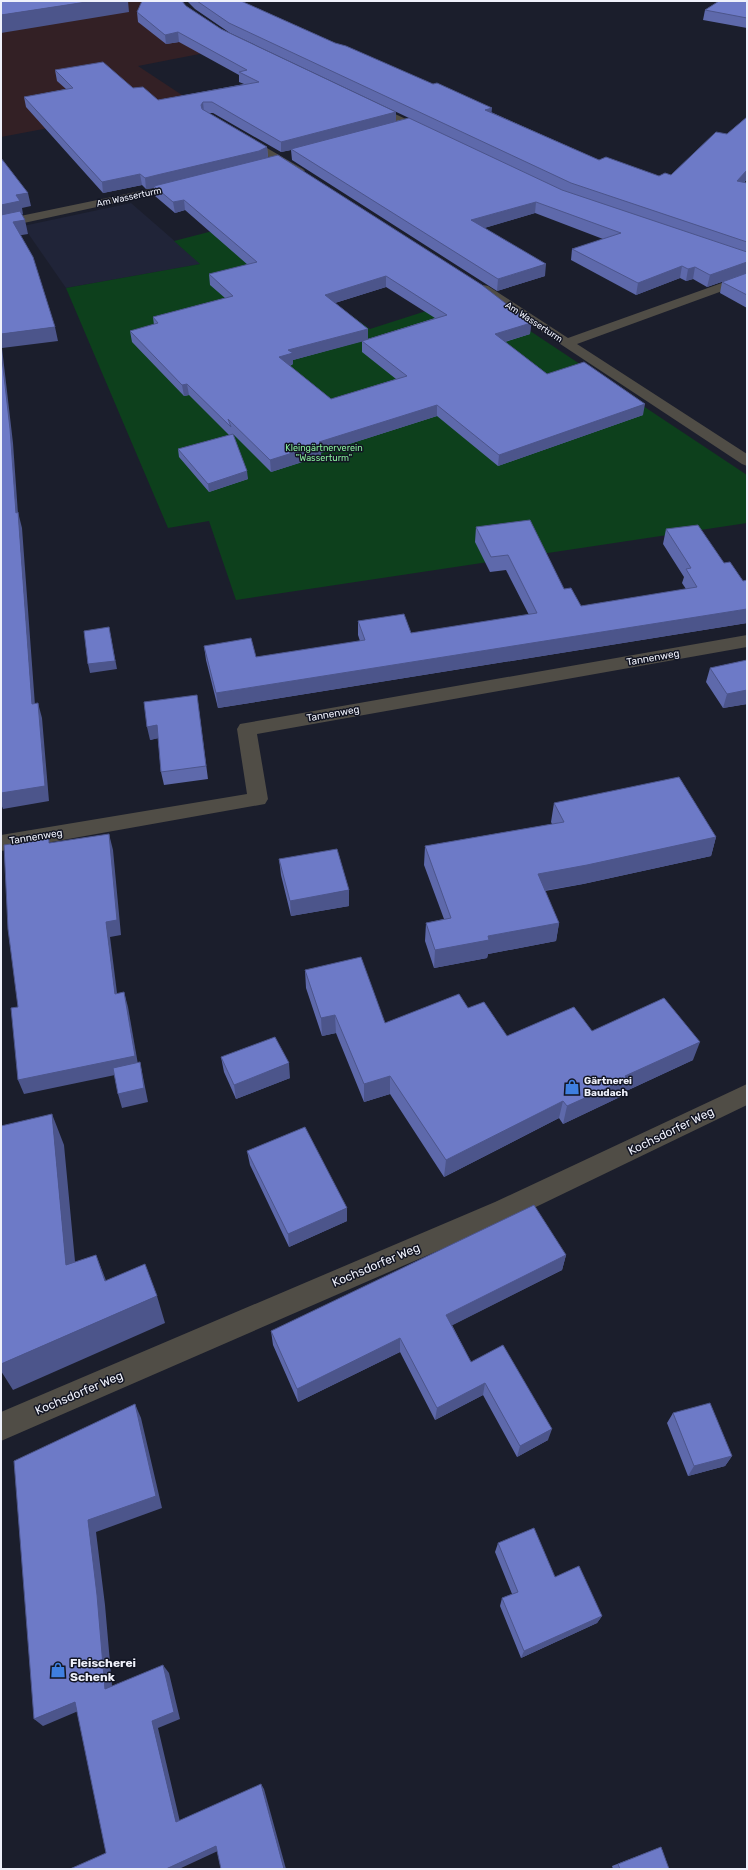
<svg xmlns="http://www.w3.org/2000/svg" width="748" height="1870" viewBox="0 0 748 1870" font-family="Rubik,sans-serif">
  <rect width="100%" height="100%" fill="#1b1e2c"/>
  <path fill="#332025" d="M1 1H163L230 48 138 66 191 101 1 137Z"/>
  <path fill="#202438" d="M131 203 201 264 66 288 23 226Z"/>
  <path fill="#0d401c" d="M228 227 370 329 476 295 747 475V523L236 600 209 521 168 528 66 288 200 264 174 241Z"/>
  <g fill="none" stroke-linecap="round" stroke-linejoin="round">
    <path fill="#504d46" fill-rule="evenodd" d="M369 102 432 131 433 133 428 136 424 135 365 107 364 105 365 103Z
      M241 133 303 169 305 171 299 174 295 173 237 138 236 136 237 134Z
      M184 182 190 185 188 187 1 228V220Z
      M747 274V282L577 344 747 454V466L742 464 477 289 483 285 488 286 568 338Z
      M747 635V647L257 734 268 799 265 804 1 851V835L247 794 237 729 240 724Z"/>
    <path fill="#504d46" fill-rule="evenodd" d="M747 1084V1105L513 1218 1 1441V1412L495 1202Z"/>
  </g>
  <path fill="#5e69ab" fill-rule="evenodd" d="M187 1H241L335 43 599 160 659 176 671 175 727 134 747 117V179L744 183H747V308L720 293 722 282 733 278 707 287 693 279 686 281 680 278 636 295 571 260 572 249 603 239 535 213 484 228 545 276 497 291 292 160 291 150 281 152 213 113H209L267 147 268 157 531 323 530 334 505 342 547 374 643 415 498 466 437 416 321 453V456L271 472 233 434 248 479 209 492 179 457 178 449 229 435 189 395 184 396 132 342 130 331 154 325 153 317 225 298 210 285 209 274 248 265 185 210 175 213 155 196 154 188 146 189 142 185 103 193 26 107 24 97 66 89 57 81 55 70 133 88 158 100 244 84 239 82V75L179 42 166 44 138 22 137 12 186 6 221 29 396 121 409 118 230 33 195 9ZM386 287 435 318 368 339V329L335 303ZM362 341V352L396 379 331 399 290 366 293 364V360Z
    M747 1V28L703 20 705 10Z
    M476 527 564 589 581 606 686 589 682 583 684 577 663 544 666 529 724 563 743 581 747 580V623L218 708 206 660 204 646 256 657 360 641 358 635V621L411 633 529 615 506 570 490 572 475 542Z
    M747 660V704L723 708 706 682 710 668Z
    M197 695 208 779 164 785 161 772 158 738 150 740Z
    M554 803 716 837 711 856 583 884 545 891 559 923 556 941 488 954 487 958 434 968 425 941 426 923 444 919 424 865 425 846 552 824 551 822Z
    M279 859 349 906 291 916 281 875Z
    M305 970 385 1023 468 1008 507 1036 592 1031 693 1060 624 1092 622 1096 563 1124 559 1118 444 1177 390 1094 364 1102 336 1033 322 1036 306 988Z
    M221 1057 290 1078 236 1099 224 1072Z
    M247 1151 347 1221 289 1247 250 1165Z
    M566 1255 562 1270 452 1325 471 1362 548 1440 517 1457 483 1395 435 1420 400 1352 298 1402 273 1345 271 1331Z
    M673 1413 732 1456 725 1466 688 1476 667 1423Z
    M498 1543 555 1577 602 1616 597 1623 521 1658 500 1606 502 1598 512 1594 495 1552Z
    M661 1847 669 1869H613L612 1866Z"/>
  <path fill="#4c558b" d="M93 1H128L129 12 1 33V15Z
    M178 32 179 42 166 44 165 35Z
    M203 102 204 112 201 105Z
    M492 108 491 118 485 110Z
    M396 112V123L291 149V150L281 152V142Z
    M267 147 268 158 154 186V188L146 189 145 178Z
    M747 170V179L734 192 737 181Z
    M140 174 142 185 103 193 102 182Z
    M28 193 31 206 22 208 23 214 1 219V205L16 195Z
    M184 200 185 210 175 213 173 202Z
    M536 202 535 213 471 232V220Z
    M25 220 28 234 16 236 13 222Z
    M747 262V273L707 287 710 275Z
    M546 264 545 276 497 291 498 279Z
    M682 266 680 278 636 295 638 283Z
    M695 267 693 279 686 281 688 269Z
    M386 276V287L325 306V295Z
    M531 323 530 334 494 345 495 334Z
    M55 327 58 341 2 348 13 443 19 528 16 513 1 350V334Z
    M368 329V340L293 360V364L280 369 279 357 288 350Z
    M187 384 189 395 184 396 182 385Z
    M645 404 643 415 498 466 499 455Z
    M437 405V416L321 453V456L271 472 270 460 319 442Z
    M247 471 248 479 209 492 208 484Z
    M18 512 22 528 36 719 32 704Z
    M747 609V623L218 708 216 693Z
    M109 627 117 669 90 673 88 664Z
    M747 690V704L723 708 727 694Z
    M38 703 42 718 49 801 3 809 1 804V793Z
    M157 725 159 738 150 740 147 727Z
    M109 834 113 850 121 935 110 937 119 1009 115 994 106 922Z
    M716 837 711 856 583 884 535 892 538 874Z
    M349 890V906L291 916 290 901Z
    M559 923 556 941 488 954 487 958 434 968 435 950 488 936Z
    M124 992 128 1007 139 1070 24 1094 18 1080Z
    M335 1015 336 1033 322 1036 321 1018Z
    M700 1042 693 1060 624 1092 622 1096 563 1124 567 1106 625 1076Z
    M140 1062 148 1102 122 1108 118 1094Z
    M289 1063 290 1078 236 1099 234 1085Z
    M390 1076V1094L364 1102V1084Z
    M563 1101 559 1118 444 1177 446 1160Z
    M52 1114 64 1145 78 1293 66 1265Z
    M347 1208V1221L289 1247 288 1234Z
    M96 1255 107 1283 105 1281Z
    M566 1255 562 1270 445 1329 446 1315Z
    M157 1296 165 1323 13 1390 1 1371V1364Z
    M400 1338V1352L298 1402 297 1389Z
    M485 1383 483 1395 435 1420 437 1408Z
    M135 1404 141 1418 162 1508 96 1532 105 1605 113 1697 105 1689 88 1520Z
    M552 1429 548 1440 517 1457 520 1446Z
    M732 1456 725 1466 688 1476 694 1466Z
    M602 1616 597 1623 521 1658 524 1651Z
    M163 1665 169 1673 180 1719 158 1728 181 1826 176 1822 152 1721Z
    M75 1702 83 1709 43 1726 34 1719Z
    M261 1784 264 1789 286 1869H284Z
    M216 1846 220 1850 179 1869H166Z"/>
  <path fill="#6d7ac7" stroke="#4c558b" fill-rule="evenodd" d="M1 1H93L1 15Z
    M142 1H182L186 6 221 29 396 112 281 142 212 102H203L201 105 202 109 267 147 259 151 157 175 145 178 140 174 102 182 24 97 73 88 55 70 103 62 133 88 143 87 158 100 259 82 239 72 247 70 178 32 165 35 137 12Z
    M197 1H241L335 43 346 46 433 84 437 83 492 108 485 110 599 160 606 157 659 176 665 173 671 175 716 132 727 134 747 117V170L737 181 747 183V242L571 183 229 23Z
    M719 1H747V18L705 10Z
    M409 118 562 190 747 252V262L710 275 695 267 688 269 682 266 638 283 572 249 621 233 536 202 471 220 546 264 498 279 291 149Z
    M278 155 482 285 531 323 495 334 547 374 584 362 645 404 499 455 437 405 319 442 321 444 270 460 228 419 231 427 187 384 182 385 130 331 158 323 153 317 233 296 209 274 257 262 184 200 173 202 154 186ZM386 276 447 315 362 341 407 376 331 399 279 357 293 353 288 350 368 329 325 295Z
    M1 158 28 193 16 195 20 201 1 205Z
    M20 211 25 220 13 222 33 257 55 327 1 334V215Z
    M747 273V295L722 282Z
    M1 350 10 429 16 513 18 512 32 704 38 703 45 786 1 793Z
    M233 434 247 471 208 484 178 449Z
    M530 520 564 589 571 588 581 606 697 587 686 569 691 568 666 529 698 525 724 563 730 562 743 581 747 580V609L216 693 204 646 251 638 256 657 365 640 358 621 404 614 411 633 537 613 508 555 491 557 476 527Z
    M109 627 115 661 88 664 84 631Z
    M747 660V690L727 694 710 668Z
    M197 695 206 766 161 772 157 725 147 727 144 702Z
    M679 777 716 837 587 865 538 874 559 923 488 936 489 940 435 950 426 923 451 918 425 846 564 822 554 803Z
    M109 834 117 920 106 922 115 994 124 992 135 1056 18 1080 11 1008 18 1007 8 929 4 845 49 838V843Z
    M337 849 349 890 290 901 279 859Z
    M361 957 385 1023 459 994 468 1008 484 1002 507 1036 574 1007 592 1031 664 998 700 1042 625 1076 627 1079 567 1106 563 1101 446 1160 390 1076 364 1084 335 1015 321 1018 305 970Z
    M275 1037 289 1063 234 1085 221 1057Z
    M140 1062 144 1088 118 1094 113 1068Z
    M52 1114 66 1265 96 1255 105 1281 145 1264 157 1296 1 1364V1126Z
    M305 1127 347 1208 288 1234 247 1151Z
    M534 1205 566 1255 446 1315 471 1362 503 1345 552 1429 520 1446 485 1383 437 1408 400 1338 297 1389 271 1331Z
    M710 1403 732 1456 694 1466 673 1413Z
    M135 1404 156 1496 88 1520 97 1595 105 1689 163 1665 174 1712 152 1721 176 1822 261 1784 284 1869H221L216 1846 166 1869H70L106 1853 75 1702 34 1719 14 1461Z
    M534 1528 555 1577 579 1566 602 1616 524 1651 502 1598 518 1592 498 1543Z
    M661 1847 669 1869H620L618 1864Z"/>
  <defs>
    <symbol id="shop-bare" viewBox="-9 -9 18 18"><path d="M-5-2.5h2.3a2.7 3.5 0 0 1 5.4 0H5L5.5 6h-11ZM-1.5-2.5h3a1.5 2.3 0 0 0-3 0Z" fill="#3f7fe0" stroke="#121523" stroke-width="2.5" paint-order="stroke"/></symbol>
  </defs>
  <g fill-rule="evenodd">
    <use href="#shop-bare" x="561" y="1076" width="22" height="22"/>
    <use href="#shop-bare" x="47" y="1659" width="22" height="22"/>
  </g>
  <g text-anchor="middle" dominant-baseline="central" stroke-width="3" stroke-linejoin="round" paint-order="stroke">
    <g font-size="9" fill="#eff1fb" stroke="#121523">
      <text transform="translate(129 197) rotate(-12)">Am Wasserturm</text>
      <text transform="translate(534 322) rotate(33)">Am Wasserturm</text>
    </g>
    <g font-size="9" fill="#89ee9d" stroke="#121523">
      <text x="324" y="448">Kleingärtnerverein<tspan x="324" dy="10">"Wasserturm"</tspan></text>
    </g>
    <g font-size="10" fill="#eff1fb" stroke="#121523">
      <text transform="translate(653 658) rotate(-10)">Tannenweg</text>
      <text transform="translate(333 714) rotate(-10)">Tannenweg</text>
      <text transform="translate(36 837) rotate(-9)">Tannenweg</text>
    </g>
    <g font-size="10" font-weight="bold" fill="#eff1fb" stroke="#121523" text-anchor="start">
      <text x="584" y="1081">Gärtnerei<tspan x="584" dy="12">Baudach</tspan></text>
    </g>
    <g font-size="12" fill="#eff1fb" stroke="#121523">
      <text transform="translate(671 1131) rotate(-26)">Kochsdorfer Weg</text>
      <text transform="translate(376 1265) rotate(-23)">Kochsdorfer Weg</text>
      <text transform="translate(79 1393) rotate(-23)">Kochsdorfer Weg</text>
    </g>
    <g font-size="12" font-weight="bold" fill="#eff1fb" stroke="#121523" text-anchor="start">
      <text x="70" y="1663">Fleischerei<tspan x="70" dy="14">Schenk</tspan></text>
    </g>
  </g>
  <rect width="748" height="1870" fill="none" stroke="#eff1fb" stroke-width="4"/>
</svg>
